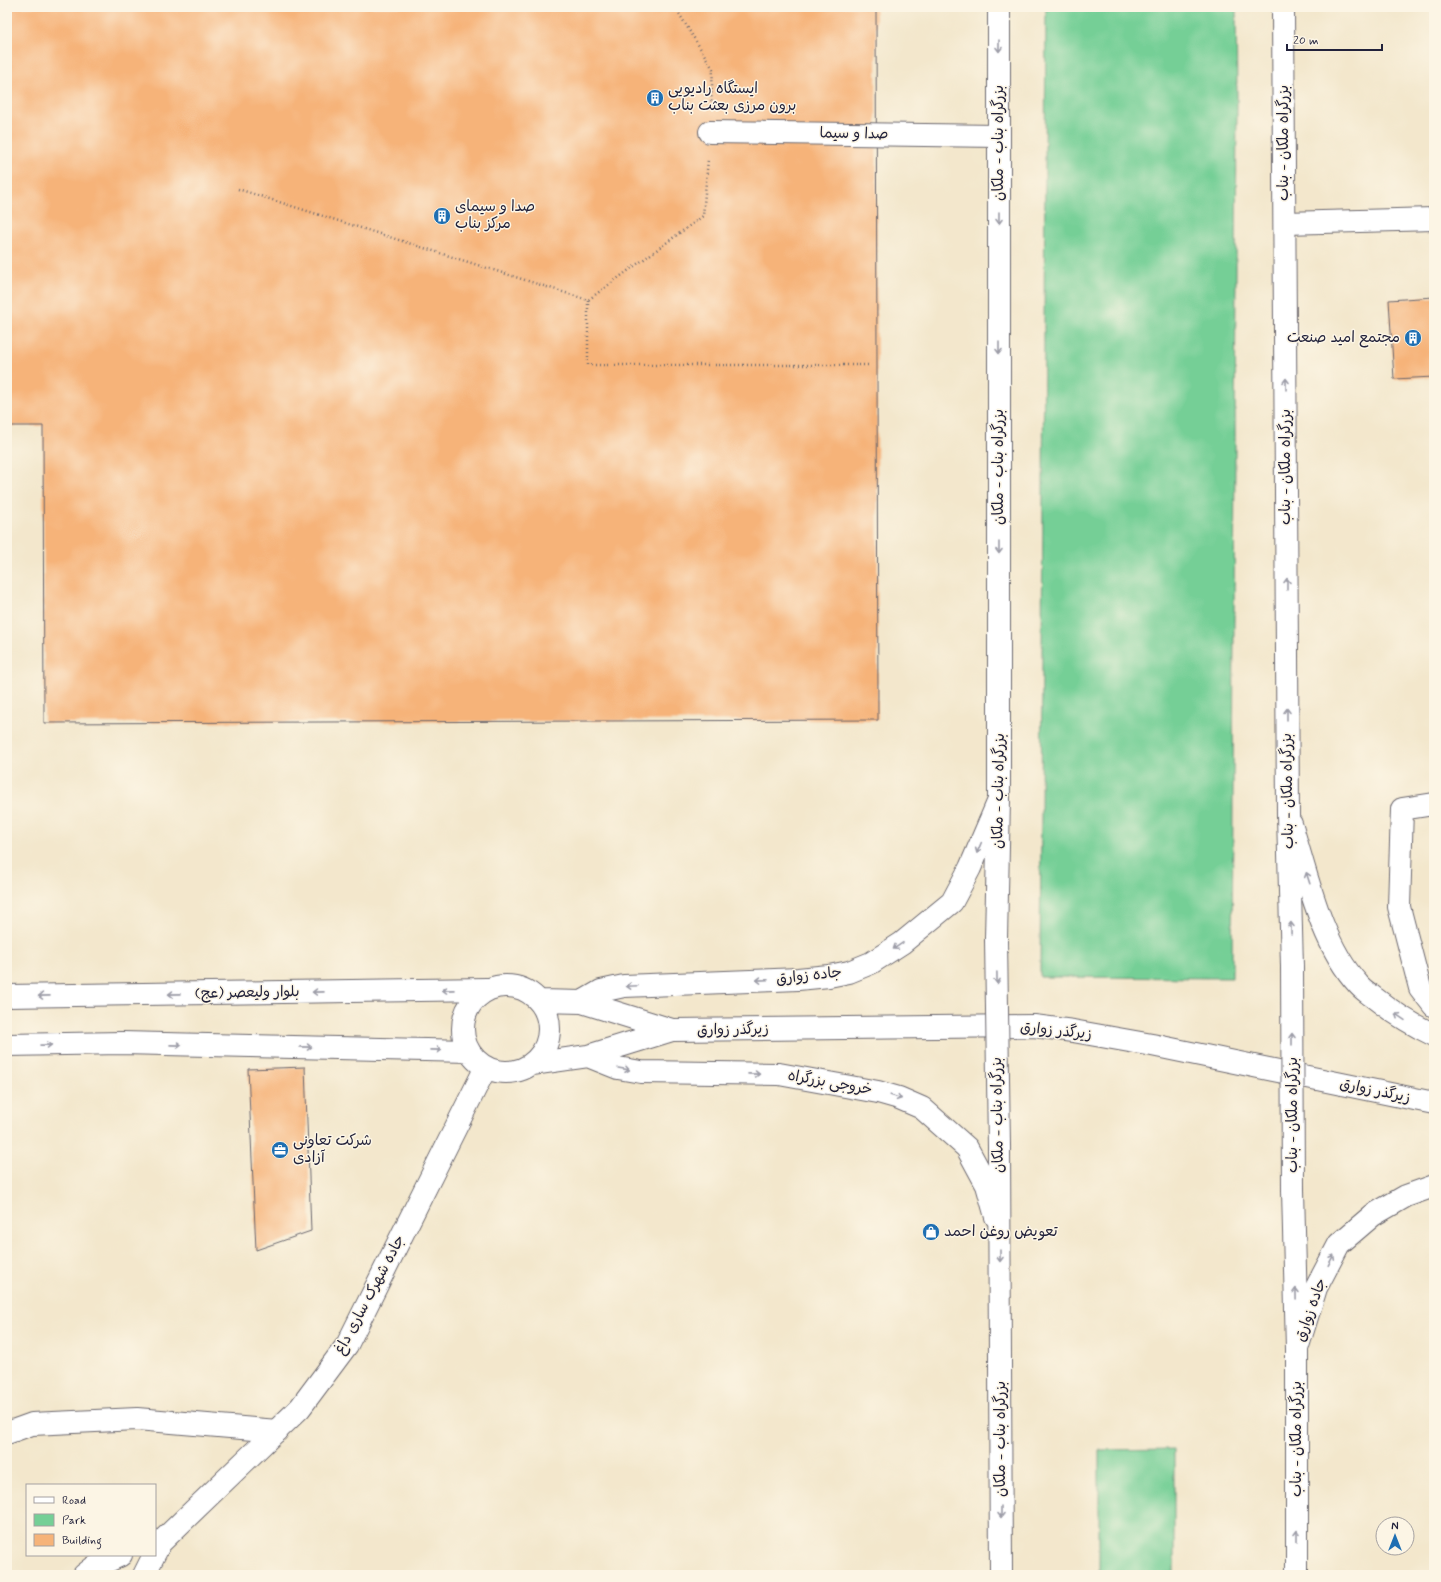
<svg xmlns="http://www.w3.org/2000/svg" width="1441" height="1582" viewBox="0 0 1441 1582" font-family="Mynerve,'Playpen Sans Arabic',sans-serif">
  <rect width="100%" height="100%" fill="#fcf5e5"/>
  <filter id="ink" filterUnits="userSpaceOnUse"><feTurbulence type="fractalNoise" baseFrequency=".025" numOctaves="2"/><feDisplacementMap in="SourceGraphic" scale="8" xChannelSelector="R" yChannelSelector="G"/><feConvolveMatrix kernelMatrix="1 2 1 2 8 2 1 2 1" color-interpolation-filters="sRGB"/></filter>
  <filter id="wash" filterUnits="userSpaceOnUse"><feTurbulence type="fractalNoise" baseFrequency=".012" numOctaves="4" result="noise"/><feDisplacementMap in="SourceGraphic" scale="16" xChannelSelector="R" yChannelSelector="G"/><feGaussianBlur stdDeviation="0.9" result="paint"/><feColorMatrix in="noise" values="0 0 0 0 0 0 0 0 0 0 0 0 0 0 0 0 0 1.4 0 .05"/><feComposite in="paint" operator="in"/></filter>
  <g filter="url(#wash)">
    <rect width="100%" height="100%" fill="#f3e7cc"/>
    <path fill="#75cf96" stroke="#4c7868" d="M1046 7H1236L1237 97 1232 978 1040 977Z
      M1174 1449V1575H1099V1450Z"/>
    <g id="blocks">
      <path fill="#f6b379" d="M7 7H876L878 720 44 723 43 426H7Z
        M1434 297V377L1394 379 1389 300Z
        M305 1067 311 1231 256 1250 248 1069Z"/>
    </g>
  </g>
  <g filter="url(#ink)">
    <use href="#blocks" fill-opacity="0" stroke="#6b676e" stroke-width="1"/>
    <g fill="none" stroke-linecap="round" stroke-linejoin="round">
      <defs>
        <path id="minor" d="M710 132 999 136
          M1285 223 1434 219
          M1434 804 1402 809 1399 907 1420 988 1434 1006
          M7 1433 32 1424 137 1419 277 1431"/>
        <path id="major" d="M1291 824C1307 875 1321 944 1358 984 1362 989 1367 992 1372 996 1392 1012 1411 1024 1434 1035
          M463 1029a43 43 0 1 1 86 0a43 43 0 1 1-86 0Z
          M7 996 487 989
          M540 1001 582 1002 672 1030
          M582 1002 601 991 624 986 798 979 829 976 849 972 871 963 902 943 952 902 970 868 999 800
          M7 1045 122 1043 469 1051
          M588 1056 618 1068 641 1072 779 1074 878 1092 899 1098 922 1108 967 1148 987 1185 996 1217
          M532 1064 588 1056 672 1030 1034 1026 1073 1031 1152 1045 1434 1103
          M1298 1346 1316 1288 1339 1244 1373 1215 1406 1196 1434 1186
          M155 1553 160 1543 300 1408 347 1345 486 1067
          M84 1575 93 1568 121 1555
          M144 1575 154 1555"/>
        <path id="highway" d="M1283 7 1288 815 1292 967
          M996 939 999 799V7
          M999 1147 1001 1575
          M1293 1190 1297 1349V1575"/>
      </defs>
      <use href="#minor" stroke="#6b676e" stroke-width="24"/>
      <use href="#major" stroke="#6b676e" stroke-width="24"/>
      <use href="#highway" stroke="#6b676e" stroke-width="24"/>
      <path stroke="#6b676e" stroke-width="2.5" stroke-dasharray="1 3" stroke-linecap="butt" d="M675 7 713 69 711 104
        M238 189 588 300 703 216 708 159
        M588 300V365H869"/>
      <use href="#minor" stroke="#fff" stroke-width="22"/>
      <use href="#major" stroke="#fff" stroke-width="22"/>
      <use href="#highway" stroke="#fff" stroke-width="22"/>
      <defs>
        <path id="highway-bridge" d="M996 939 999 1147
          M1292 967 1293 1190"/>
      </defs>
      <use href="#highway-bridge" stroke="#6b676e" stroke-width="24" stroke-linecap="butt"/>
      <use href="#highway-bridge" stroke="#fff" stroke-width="22"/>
    </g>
    <defs><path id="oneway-shaft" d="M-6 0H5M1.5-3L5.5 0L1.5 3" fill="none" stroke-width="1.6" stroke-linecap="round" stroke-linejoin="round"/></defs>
    <g stroke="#9c9ca7">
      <use href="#oneway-shaft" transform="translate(999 46) rotate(90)"/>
      <use href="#oneway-shaft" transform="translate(999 218) rotate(90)"/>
      <use href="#oneway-shaft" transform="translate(999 348) rotate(90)"/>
      <use href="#oneway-shaft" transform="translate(1286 384) rotate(-90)"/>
      <use href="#oneway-shaft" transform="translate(999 548) rotate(90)"/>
      <use href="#oneway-shaft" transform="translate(1287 584) rotate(-90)"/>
      <use href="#oneway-shaft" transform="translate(1287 714) rotate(-90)"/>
      <use href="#oneway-shaft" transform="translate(979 848) rotate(113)"/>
      <use href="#oneway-shaft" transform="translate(1308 878) rotate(-108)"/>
      <use href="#oneway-shaft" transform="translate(1291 928) rotate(-91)"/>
      <use href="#oneway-shaft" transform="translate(898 946) rotate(146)"/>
      <use href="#oneway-shaft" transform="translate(997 978) rotate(89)"/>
      <use href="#oneway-shaft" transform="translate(762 980) rotate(178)"/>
      <use href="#oneway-shaft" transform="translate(632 986) rotate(177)"/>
      <use href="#oneway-shaft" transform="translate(448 990) rotate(179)"/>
      <use href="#oneway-shaft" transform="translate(318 992) rotate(179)"/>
      <use href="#oneway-shaft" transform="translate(174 994) rotate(179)"/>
      <use href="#oneway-shaft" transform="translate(44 996) rotate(179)"/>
      <use href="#oneway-shaft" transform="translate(1400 1017) rotate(-146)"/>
      <use href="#oneway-shaft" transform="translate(1292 1039) rotate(-90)"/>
      <use href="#oneway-shaft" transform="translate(46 1045) rotate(-1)"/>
      <use href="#oneway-shaft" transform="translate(176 1045) rotate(1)"/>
      <use href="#oneway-shaft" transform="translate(306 1047) rotate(1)"/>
      <use href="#oneway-shaft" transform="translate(436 1050) rotate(1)"/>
      <use href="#oneway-shaft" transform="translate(624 1069) rotate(10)"/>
      <use href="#oneway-shaft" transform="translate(754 1074) rotate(1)"/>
      <use href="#oneway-shaft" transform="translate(896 1097) rotate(18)"/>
      <use href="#oneway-shaft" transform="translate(1000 1256) rotate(90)"/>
      <use href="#oneway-shaft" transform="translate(1331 1260) rotate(-62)"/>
      <use href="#oneway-shaft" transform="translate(1296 1294) rotate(-91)"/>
      <use href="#oneway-shaft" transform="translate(1001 1512) rotate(90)"/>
      <use href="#oneway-shaft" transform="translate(1297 1536) rotate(-90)"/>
    </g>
  </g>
  <defs>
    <symbol id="building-disc" viewBox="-11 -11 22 22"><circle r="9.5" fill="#1f6fb2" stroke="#fcf5e5"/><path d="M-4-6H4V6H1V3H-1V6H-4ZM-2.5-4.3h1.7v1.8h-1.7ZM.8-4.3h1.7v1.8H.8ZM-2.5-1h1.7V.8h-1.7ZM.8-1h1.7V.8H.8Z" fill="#fff"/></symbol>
    <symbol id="office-disc" viewBox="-11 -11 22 22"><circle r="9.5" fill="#1f6fb2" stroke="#fcf5e5"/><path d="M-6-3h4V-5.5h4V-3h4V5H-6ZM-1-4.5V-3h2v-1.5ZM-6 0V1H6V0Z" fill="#fff"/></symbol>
    <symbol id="shop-disc" viewBox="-11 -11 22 22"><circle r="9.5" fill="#1f6fb2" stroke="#fcf5e5"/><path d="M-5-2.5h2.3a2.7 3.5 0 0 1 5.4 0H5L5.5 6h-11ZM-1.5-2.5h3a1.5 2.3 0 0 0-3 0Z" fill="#fff"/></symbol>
  </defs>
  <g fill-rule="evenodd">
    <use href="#building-disc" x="645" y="88" width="20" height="20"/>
    <use href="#building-disc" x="432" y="206" width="20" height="20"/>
    <use href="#building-disc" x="1403" y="328" width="20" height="20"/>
    <use href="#office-disc" x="270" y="1140" width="20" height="20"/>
    <use href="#shop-disc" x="921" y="1222" width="20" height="20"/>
  </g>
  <g text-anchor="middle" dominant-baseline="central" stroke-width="3" stroke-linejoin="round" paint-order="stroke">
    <g font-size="15" fill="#22223b" stroke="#fcf5e5" text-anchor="start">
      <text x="668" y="89">ایستگاه رادیویی<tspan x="668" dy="17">برون مرزی بعثت بناب</tspan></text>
      <text x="455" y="207">صدا و سیمای<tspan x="455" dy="17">مرکز بناب</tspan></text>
      <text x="1400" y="338" text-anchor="end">مجتمع امید صنعت</text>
      <text x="293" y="1141">شرکت تعاونی<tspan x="293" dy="17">آزادی</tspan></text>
      <text x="944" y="1232">تعویض روغن احمد</text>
    </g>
    <g font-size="15" fill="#22223b" stroke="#fcf5e5">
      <text transform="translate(854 134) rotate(1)">صدا و سیما</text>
      <text transform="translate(999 143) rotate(-90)">بزرگراه بناب - ملکان</text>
      <text transform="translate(1284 143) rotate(-90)">بزرگراه ملکان - بناب</text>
      <text transform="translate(999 467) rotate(-90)">بزرگراه بناب - ملکان</text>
      <text transform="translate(1286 467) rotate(-90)">بزرگراه ملکان - بناب</text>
      <text transform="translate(999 791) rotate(-89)">بزرگراه بناب - ملکان</text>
      <text transform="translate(1288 791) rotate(-91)">بزرگراه ملکان - بناب</text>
      <text transform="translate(809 976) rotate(-6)">جاده زوارق</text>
      <text transform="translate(247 993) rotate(-1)">بلوار ولیعصر (عج)</text>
      <text transform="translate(733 1030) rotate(-1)">زیرگذر زوارق</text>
      <text transform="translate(1056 1031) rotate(6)">زیرگذر زوارق</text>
      <text transform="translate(830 1083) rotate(10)">خروجی بزرگراه</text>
      <text transform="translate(1375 1091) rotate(12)">زیرگذر زوارق</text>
      <text transform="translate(998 1115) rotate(-91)">بزرگراه بناب - ملکان</text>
      <text transform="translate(1293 1115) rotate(-90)">بزرگراه ملکان - بناب</text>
      <text transform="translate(370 1295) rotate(-62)">جاده شهرک ساری داغ</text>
      <text transform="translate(1311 1310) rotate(-70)">جاده زوارق</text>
      <text transform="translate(1001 1439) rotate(-90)">بزرگراه بناب - ملکان</text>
      <text transform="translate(1297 1439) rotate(-90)">بزرگراه ملکان - بناب</text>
    </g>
  </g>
  <rect width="1441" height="1582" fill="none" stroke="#fcf5e5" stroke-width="24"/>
  <rect x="26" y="1484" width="130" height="72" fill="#fcf5e5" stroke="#a5a1a1"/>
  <rect x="34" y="1497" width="20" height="6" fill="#ffffff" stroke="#a5a1a1"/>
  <text x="62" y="1504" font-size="12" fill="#22223b">Road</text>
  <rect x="34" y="1514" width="20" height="12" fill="#75cf96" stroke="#a5a1a1"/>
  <text x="62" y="1524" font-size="12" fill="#22223b">Park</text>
  <rect x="34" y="1534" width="20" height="12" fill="#f6b379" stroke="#a5a1a1"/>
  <text x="62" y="1544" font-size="12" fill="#22223b">Building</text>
  <g transform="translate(1395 1536)"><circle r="19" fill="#fcf5e5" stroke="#a5a1a1"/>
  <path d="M0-3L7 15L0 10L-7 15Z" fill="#1f6fb2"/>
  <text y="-6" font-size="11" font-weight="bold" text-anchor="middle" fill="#22223b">N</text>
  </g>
  <path d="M1287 44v6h95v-6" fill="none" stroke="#22223b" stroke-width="2"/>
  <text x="1293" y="44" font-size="12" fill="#22223b" stroke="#fcf5e5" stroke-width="3" paint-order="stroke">20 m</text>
</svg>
